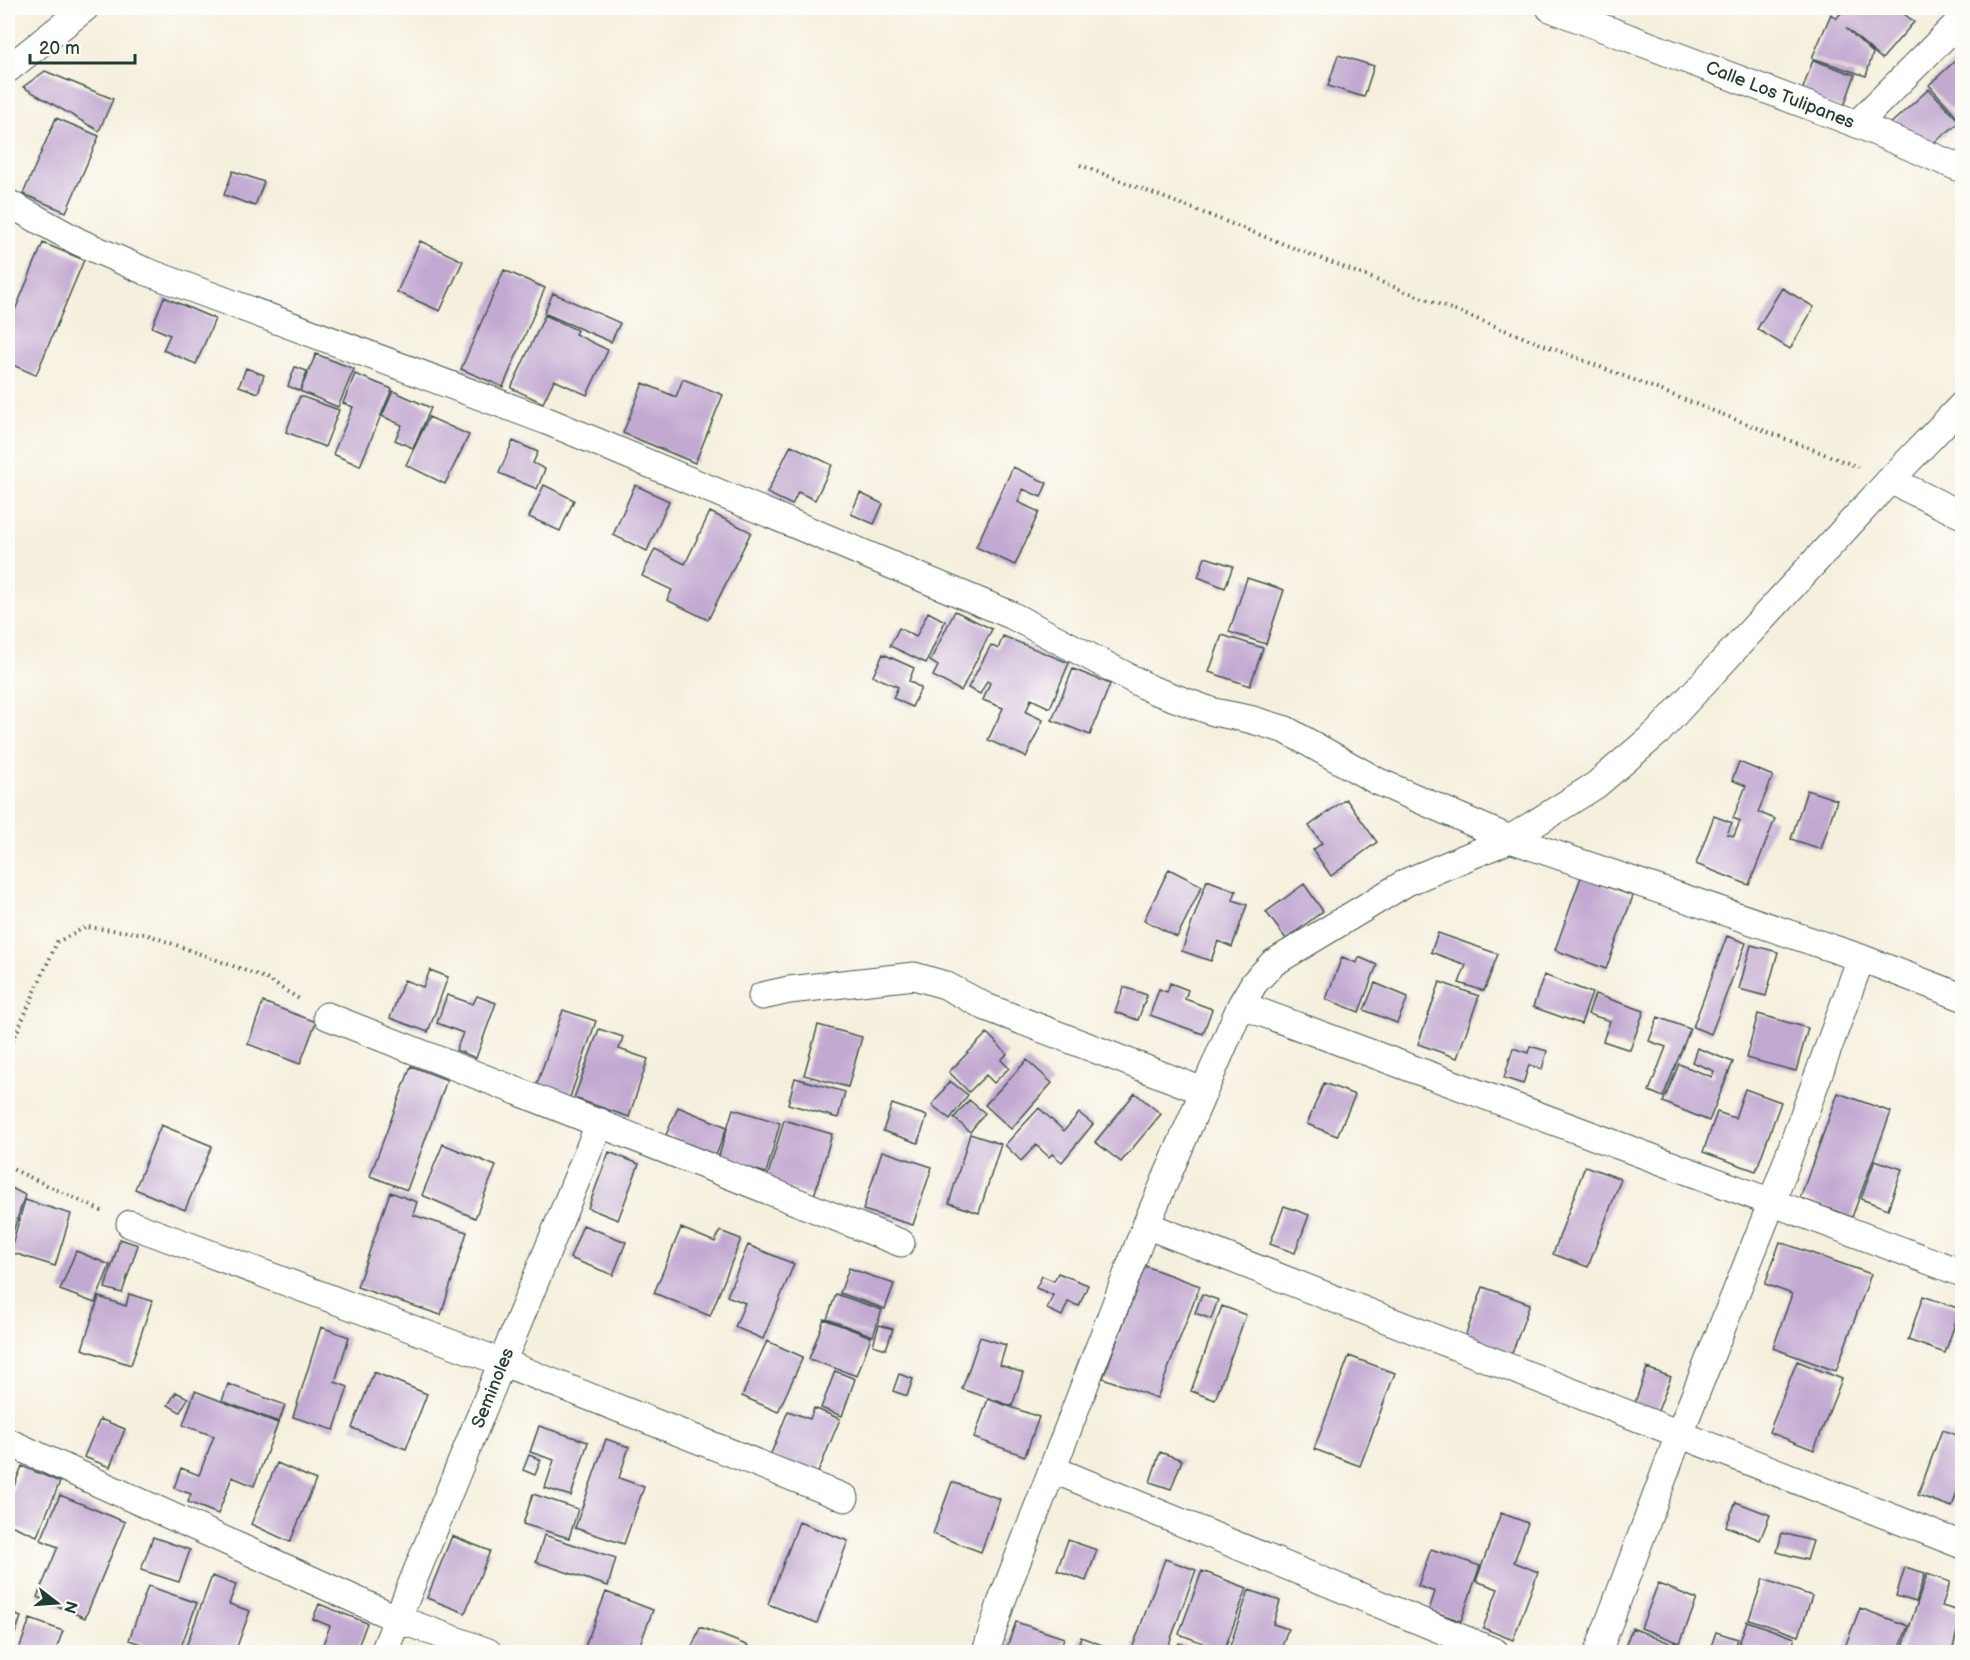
<svg xmlns="http://www.w3.org/2000/svg" width="1970" height="1660" viewBox="0 0 1970 1660" font-family="'Balsamiq Sans',sans-serif">
  <rect width="100%" height="100%" fill="#fdfcf7"/>
  <filter id="ink" filterUnits="userSpaceOnUse"><feTurbulence type="fractalNoise" baseFrequency=".0167" numOctaves="2"/><feDisplacementMap in="SourceGraphic" scale="12" xChannelSelector="R" yChannelSelector="G"/><feConvolveMatrix kernelMatrix="1 2 1 2 8 2 1 2 1" color-interpolation-filters="sRGB"/></filter>
  <filter id="wash" filterUnits="userSpaceOnUse"><feTurbulence type="fractalNoise" baseFrequency=".008" numOctaves="4" result="noise"/><feDisplacementMap in="SourceGraphic" scale="24" xChannelSelector="R" yChannelSelector="G"/><feGaussianBlur stdDeviation="1.35" result="paint"/><feColorMatrix in="noise" values="0 0 0 0 0 0 0 0 0 0 0 0 0 0 0 0 0 1.4 0 .05"/><feComposite in="paint" operator="in"/></filter>
  <g filter="url(#wash)">
    <rect width="100%" height="100%" fill="#f5efdd"/>
    <g id="blocks">
      <path fill="#c2a9d1" d="M1845 8H1897L1914 22 1882 59 1846 28 1873 53 1866 76 1812 58 1831 14 1836 19Z
        M1338 55 1374 66 1364 97 1328 86Z
        M1957 59 1962 64V122L1929 85Z
        M1813 60 1855 75 1843 109 1801 94Z
        M45 71 113 99 99 131 23 87Z
        M1929 89 1960 122 1932 144 1889 125Z
        M56 118 99 136 66 212 23 194Z
        M233 171 264 182 255 206 224 195Z
        M420 241 463 261 440 311 397 292Z
        M43 243 84 260 36 375 8 363V327Z
        M504 270 545 288 503 387 461 369Z
        M1782 288 1814 307 1790 349 1757 329Z
        M553 293 620 323 611 342 544 313Z
        M164 297 215 319 196 364 163 350 170 335 152 327Z
        M545 315 577 330 575 334 608 350 587 395 554 380 543 403 511 388Z
        M316 354 354 369 338 407 300 391Z
        M295 367 307 371 300 391 288 386Z
        M246 368 264 375 258 393 239 386Z
        M355 374 392 389 360 466 333 454 353 407 343 403Z
        M683 379 723 395 695 463 623 433 643 383 676 397Z
        M393 391 431 408 413 448 395 440 402 425 382 416Z
        M300 396 339 410 325 447 286 432Z
        M429 417 469 435 445 484 406 465Z
        M513 441 538 452 533 463 545 469 537 489 499 473Z
        M791 445 832 465 815 500 798 492 792 505 767 493Z
        M1013 467 1047 483 1041 497 1023 489 1018 502 1039 512 1015 565 976 547Z
        M544 485 574 500 560 531 529 517Z
        M635 485 669 501 647 551 613 535Z
        M860 493 883 504 874 524 851 514Z
        M710 512 751 532 708 620 667 600 672 590 642 576 655 549 685 564Z
        M1205 557 1233 566 1225 588 1198 577Z
        M1247 578 1284 590 1266 644 1229 632Z
        M955 611 992 629 961 691 933 676 938 666 930 661Z
        M928 612 945 621 926 663 890 646 899 628 916 637Z
        M1222 635 1263 648 1250 686 1209 672Z
        M1003 636 1069 663 1050 708 1031 699 1026 712 1043 720 1026 757 988 740 1003 708 983 700 990 683 987 681 980 694 968 688 991 645 998 649Z
        M883 654 914 668 909 681 921 688 912 707 893 698 898 687 873 676Z
        M1073 669 1110 684 1090 735 1052 720Z
        M1739 762 1773 776 1758 812 1775 819 1749 885 1696 864 1714 816 1732 823 1727 834 1734 836 1740 821 1733 818 1746 786 1732 780Z
        M1807 790 1837 800 1821 849 1791 839Z
        M1346 799 1377 842 1331 876 1313 850 1322 843 1309 826Z
        M1169 869 1202 886 1177 937 1144 920Z
        M1581 877 1633 896 1606 969 1555 950Z
        M1207 880 1236 891 1233 900 1247 905 1232 947 1218 941 1211 961 1182 951Z
        M1304 884 1323 911 1286 939 1266 912Z
        M1438 933 1498 954 1484 991 1459 983 1466 965 1431 952Z
        M1727 936 1746 943 1711 1034 1693 1027Z
        M1751 945 1778 952 1766 996 1739 989Z
        M1342 957 1357 963 1359 957 1377 965 1359 1012 1326 999Z
        M430 970 448 977 428 1032 390 1018 404 980 423 987Z
        M1544 975 1592 993 1581 1024 1533 1007Z
        M1440 982 1479 996 1457 1058 1418 1044Z
        M1170 983 1188 990 1185 999 1212 1009 1203 1034 1150 1015 1159 989 1167 992Z
        M1375 983 1408 997 1397 1023 1364 1010Z
        M1124 987 1147 995 1138 1020 1115 1012Z
        M1595 994 1644 1011 1630 1050 1603 1041 1610 1021 1588 1014Z
        M447 995 473 1004 477 996 496 1003 476 1058 456 1050 463 1033 437 1023Z
        M263 1002 316 1022 300 1064 248 1044Z
        M563 1010 596 1021 568 1103 534 1092Z
        M1758 1014 1808 1028 1796 1071 1746 1058Z
        M1658 1017 1690 1029 1663 1097 1649 1091 1666 1047 1649 1041Z
        M818 1025 862 1037 848 1087 804 1075Z
        M599 1029 623 1037 619 1049 648 1059 629 1117 574 1098Z
        M987 1033 1007 1054 1001 1060 1009 1068 994 1083 986 1075 969 1092 949 1072Z
        M1530 1046 1547 1051 1542 1069 1529 1065 1523 1084 1504 1078 1513 1048 1528 1053Z
        M1697 1048 1733 1062 1709 1121 1663 1102 1679 1064 1712 1077 1714 1071 1692 1062Z
        M1027 1060 1052 1083 1011 1129 985 1105Z
        M411 1066 447 1080 407 1190 370 1176Z
        M795 1078 845 1092 838 1118 788 1104Z
        M950 1081 968 1095 950 1119 932 1105Z
        M1324 1083 1355 1095 1337 1136 1307 1124Z
        M1745 1089 1781 1102 1756 1171 1703 1152 1717 1112 1735 1118Z
        M1135 1093 1161 1114 1121 1162 1095 1142Z
        M1838 1093 1891 1112 1852 1217 1800 1198Z
        M969 1100 985 1113 970 1132 954 1118Z
        M892 1104 927 1116 918 1143 883 1131Z
        M678 1107 727 1127 716 1155 666 1135Z
        M1039 1108 1064 1131 1079 1113 1093 1124 1062 1162 1052 1154 1049 1157 1036 1145 1021 1161 1005 1145Z
        M733 1109 780 1123 766 1173 718 1159Z
        M784 1120 832 1134 814 1196 766 1182Z
        M161 1125 212 1146 185 1210 135 1189Z
        M970 1134 1001 1144 979 1213 949 1203Z
        M443 1144 496 1166 475 1218 422 1195Z
        M882 1151 932 1167 913 1225 863 1210Z
        M609 1152 639 1164 618 1220 588 1208Z
        M1875 1160 1902 1169 1888 1209 1861 1199Z
        M1585 1166 1621 1179 1588 1267 1553 1254Z
        M8 1186 25 1195 8 1247Z
        M390 1192 417 1202 413 1215 467 1232 441 1315 357 1287Z
        M25 1200 71 1214 55 1266 10 1252Z
        M1284 1206 1309 1215 1295 1253 1270 1244Z
        M583 1225 626 1242 613 1275 570 1258Z
        M681 1228 715 1242 720 1231 741 1239 710 1316 654 1293Z
        M120 1239 138 1245 122 1293 105 1288Z
        M1780 1242 1871 1274 1836 1371 1773 1348 1792 1294 1765 1284Z
        M748 1245 794 1264 763 1339 735 1327 745 1303 727 1296Z
        M76 1251 110 1265 95 1303 60 1290Z
        M1145 1266 1200 1286 1157 1398 1103 1378Z
        M849 1268 894 1284 885 1309 840 1293Z
        M1058 1273 1088 1285 1079 1306 1068 1302 1062 1316 1047 1309 1053 1295 1036 1288 1042 1276 1054 1281Z
        M1483 1287 1530 1304 1511 1356 1464 1339Z
        M129 1294 152 1301 131 1365 82 1349 99 1297 126 1306Z
        M836 1294 882 1310 873 1336 827 1319Z
        M1202 1294 1218 1300 1211 1319 1195 1313Z
        M1923 1296 1960 1309 1945 1353 1908 1340Z
        M1222 1306 1246 1315 1215 1400 1191 1391Z
        M824 1319 871 1337 857 1376 809 1359Z
        M879 1325 893 1329 886 1349 873 1345Z
        M321 1327 349 1337 335 1382 348 1387 334 1430 293 1417Z
        M980 1337 1006 1345 1000 1365 1023 1373 1012 1406 962 1389Z
        M767 1341 803 1357 778 1412 742 1396Z
        M1349 1356 1395 1373 1360 1466 1314 1449Z
        M1797 1361 1842 1379 1814 1450 1769 1432Z
        M1647 1368 1671 1377 1656 1416 1633 1408Z
        M835 1371 855 1379 842 1416 821 1408Z
        M374 1372 427 1394 406 1449 352 1428Z
        M899 1374 913 1379 907 1396 893 1391Z
        M228 1384 285 1405 279 1422 222 1401Z
        M195 1391 278 1423 254 1486 232 1477 218 1514 188 1502 191 1494 174 1488 181 1468 199 1475 214 1436 183 1425Z
        M176 1392 188 1398 180 1412 168 1405Z
        M988 1399 1039 1417 1025 1456 974 1438Z
        M814 1408 840 1419 817 1475 770 1456 788 1411 810 1419Z
        M100 1419 125 1429 110 1467 84 1457Z
        M539 1426 588 1442 571 1496 545 1488 554 1460 530 1452Z
        M1942 1430 1962 1437V1477L1952 1507 1918 1495Z
        M606 1439 629 1447 619 1478 644 1487 624 1544 575 1528Z
        M1160 1452 1182 1460 1171 1489 1150 1482Z
        M529 1455 541 1460 535 1475 523 1470Z
        M277 1463 316 1480 290 1542 251 1524Z
        M22 1466 60 1482 37 1536 8 1524V1501Z
        M952 1482 1000 1499 981 1552 933 1534Z
        M533 1494 578 1509 569 1538 523 1524Z
        M60 1495 125 1522 85 1618 37 1597 58 1547 41 1540Z
        M1736 1502 1770 1515 1760 1540 1726 1526Z
        M1501 1513 1528 1523 1514 1562 1538 1572 1513 1640 1483 1628 1498 1589 1476 1581Z
        M799 1522 848 1541 817 1623 768 1604Z
        M1782 1533 1813 1541 1807 1560 1777 1552Z
        M544 1535 616 1558 608 1586 536 1562Z
        M452 1536 490 1551 465 1613 427 1598Z
        M153 1537 190 1550 179 1582 141 1570Z
        M1068 1540 1097 1550 1086 1581 1057 1570Z
        M1431 1549 1480 1566 1461 1621 1429 1610 1435 1592 1418 1586Z
        M1165 1559 1196 1570 1166 1652H1143L1132 1649Z
        M1905 1567 1925 1573 1916 1602 1896 1596Z
        M1202 1571 1247 1588 1224 1651 1179 1634Z
        M1927 1574 1950 1582 1942 1606 1962 1612 1952 1652H1901Z
        M212 1576 236 1585 229 1604 250 1611 235 1652H184Z
        M1763 1579 1812 1596 1799 1636 1749 1619Z
        M1658 1584 1697 1599 1680 1643 1641 1628Z
        M148 1586 197 1603 179 1652H164L129 1640Z
        M1249 1590 1280 1601 1273 1624 1288 1629 1280 1652H1228Z
        M606 1592 653 1610 637 1652H583Z
        M319 1604 367 1623 356 1652H320L330 1626 313 1619Z
        M1860 1608 1908 1626 1898 1652H1843Z
        M8 1612 21 1617 8 1652Z
        M30 1619 63 1631 55 1652H18Z
        M1747 1621 1795 1638 1790 1652H1736Z
        M1016 1622 1064 1638 1059 1652H1005Z
        M700 1627 749 1646 747 1652H690Z
        M1632 1628 1683 1648 1682 1652H1623Z
        M1716 1632 1738 1639 1733 1652H1709Z
        M1081 1637 1110 1648 1109 1652H1075Z
        M1179 1643 1204 1652H1175Z
        M132 1645 152 1652H129Z"/>
    </g>
  </g>
  <g filter="url(#ink)">
    <use href="#blocks" fill-opacity="0" stroke="#3f584d" stroke-width="1.5"/>
    <g fill="none" stroke-linecap="round" stroke-linejoin="round">
      <defs>
        <path id="street" d="M1550 8 1857 124 1962 169
          M8 69 85 8
          M1857 124 1962 19
          M8 203 79 242 145 271 547 421 1011 615 1153 690 1214 712 1249 719 1286 730 1377 781 1510 839 1861 958 1962 997
          M1890 480 1962 515
          M762 996 789 990 914 976 945 985 986 1007 1203 1091
          M1241 1005 1962 1273
          M327 1016 901 1243
          M130 1224 504 1363 845 1498
          M1146 1225 1962 1545
          M8 1442 398 1619 488 1652
          M1052 1469 1495 1652
          M384 1652 600 1122
          M986 1652 1001 1603 1146 1225 1241 1005 1254 983 1273 963 1407 882 1510 839 1596 785 1658 732 1890 480 1962 405
          M1598 1652 1679 1435 1772 1202 1861 958"/>
      </defs>
      <use href="#street" stroke="#3f584d" stroke-width="29"/>
      <path stroke="#3f584d" stroke-width="4" stroke-dasharray="1.5 4.5" stroke-linecap="butt" d="M1080 165 1858 467
        M8 1052 57 942 86 927 146 934 263 977 301 1000
        M8 1167 102 1211"/>
      <use href="#street" stroke="#fff" stroke-width="27"/>
    </g>
  </g>
  <g text-anchor="middle" dominant-baseline="central" stroke-width="4.5" stroke-linejoin="round" paint-order="stroke">
    <g font-size="18" fill="#1f3d34" stroke="#fdfcf7">
      <text transform="translate(1780 95) rotate(21)">Calle Los Tulipanes</text>
      <text transform="translate(493 1388) rotate(-68)">Seminoles</text>
    </g>
  </g>
  <rect width="1970" height="1660" fill="none" stroke="#fdfcf7" stroke-width="30"/>
  <g transform="translate(57 1603) rotate(107)" stroke="#fdfcf7" stroke-width="4.5" paint-order="stroke">
  <path d="M0-4.5L10 22L0 15L-10 22Z" fill="#1f3d34"/>
  <text y="-9" font-size="16" font-weight="bold" text-anchor="middle" fill="#1f3d34">N</text>
  </g>
  <path d="M30 54v9h105v-9" fill="none" stroke="#1f3d34" stroke-width="3"/>
  <text x="39" y="54" font-size="18" fill="#1f3d34" stroke="#fdfcf7" stroke-width="4.5" paint-order="stroke">20 m</text>
</svg>
